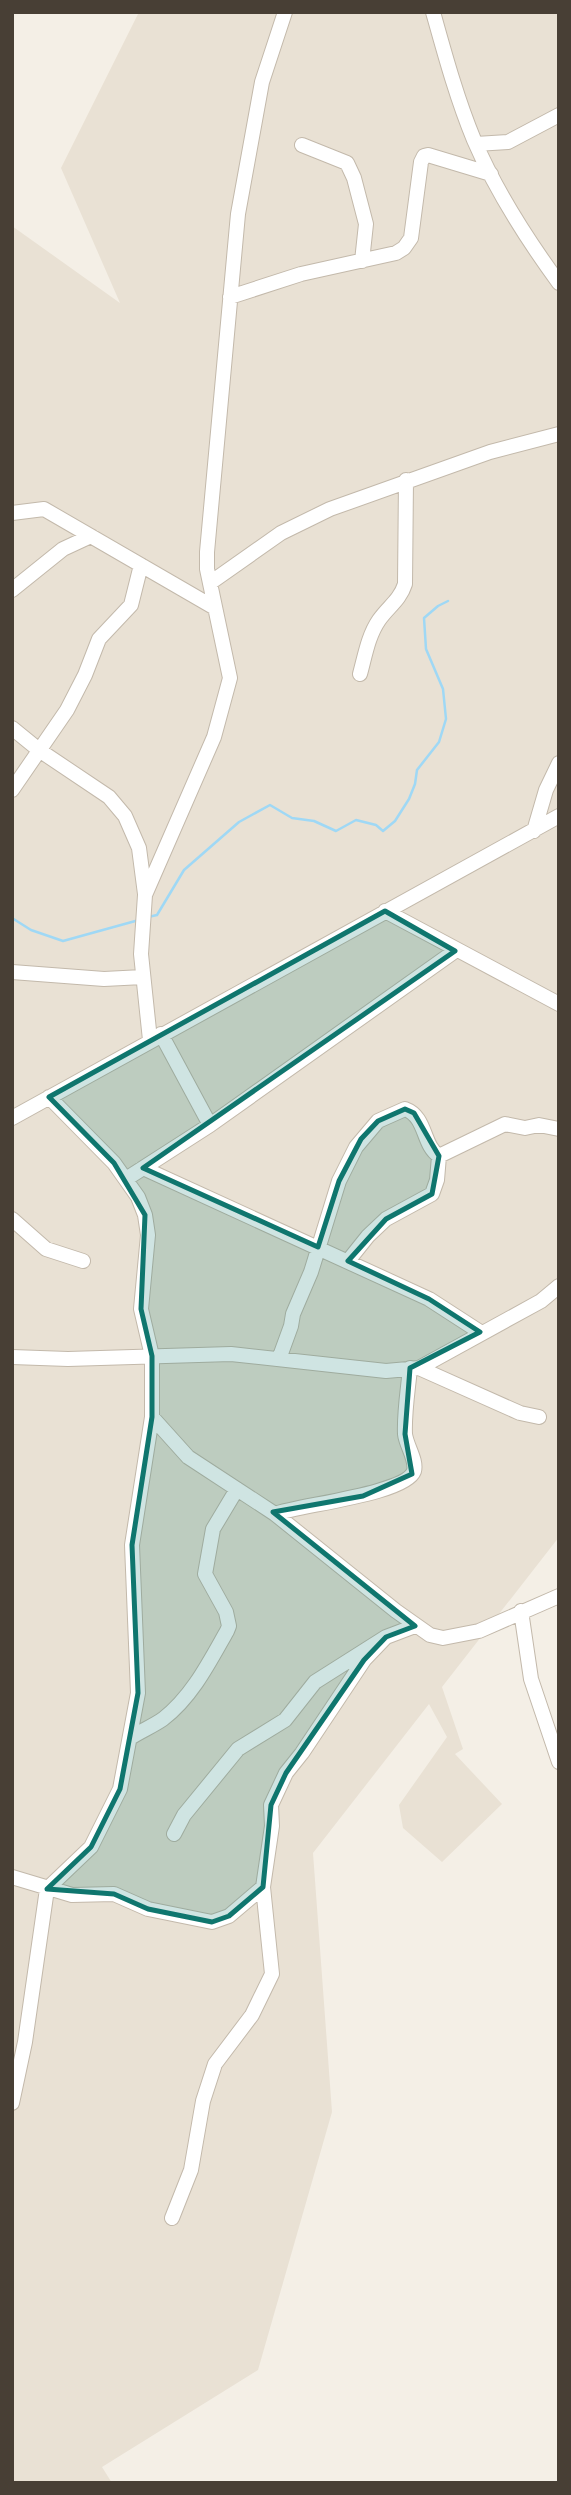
<svg xmlns="http://www.w3.org/2000/svg" width="571" height="2495" viewBox="0 0 571 2495" font-family="Lato,sans-serif">
  <rect width="100%" height="100%" fill="#f4efe6"/>
  <path fill="#e9e1d4" d="M139 12H559V1537L442 1687 463 1749 455 1754 502 1804 442 1862 403 1828 399 1805 447 1737 429 1704 313 1853 332 2112 258 2370 102 2467 112 2483H12V226L120 303 61 168Z"/>
  <g fill="none" stroke-linecap="round" stroke-linejoin="round">
    <path stroke="#9fd8f5" stroke-width="2.5" d="M148 917 157 915 184 870 239 822 270 805 292 818 314 821 336 831 356 820 376 825 383 831 395 821 409 799 415 784 417 770 439 742 446 719 443 689 426 649 424 618 438 606 448 601
      M12 918 31 930 63 941 139 920"/>
    <defs>
      <path id="minor" d="M433 12C445 55 457 99 474 140 496 191 526 238 559 283
        M476 144 508 142 559 115
        M302 145 347 163 354 178 366 224 362 261
        M230 297 301 274 396 253 404 248 411 238 421 162 424 156 428 155 491 174
        M12 513 44 509 215 608
        M210 583 281 533 330 509 490 452 559 434
        M12 590 63 549 91 536
        M360 674C365 656 368 636 379 620 388 607 400 600 405 584L406 480
        M12 728 39 750 109 797 125 816 139 848 145 894
        M12 790 67 710 85 675 99 639 131 605 141 565
        M534 831 546 790 559 763
        M385 911 559 1004
        M12 972 104 979 143 977
        M161 1034 210 1125
        M150 1040 141 954 145 895 214 737 230 678 207 569V552L238 214 262 82 285 12
        M12 1118 559 816
        M143 1168 429 1299 480 1332
        M126 1179 210 1125 455 951
        M12 1219 46 1249 83 1261
        M348 1261 368 1236 386 1219 432 1194 437 1180 439 1156
        M12 1357 68 1359 231 1354 386 1371 419 1368 541 1301 559 1286
        M279 1359 291 1326 293 1314 311 1272 339 1181 356 1147 378 1121 405 1109C427 1117 422 1145 439 1156L505 1124 525 1128 539 1125 559 1129
        M419 1368 520 1413 539 1417
        M152 1417 188 1457 275 1514 396 1611 430 1635 443 1638 479 1631 559 1596
        M275 1514C299 1505 406 1494 414 1471 417 1460 406 1445 405 1434 404 1413 408 1390 410 1368
        M521 1611 531 1679 559 1762
        M130 1738C141 1731 153 1726 163 1719 192 1697 210 1661 227 1631L229 1626 226 1612 205 1574 213 1529 237 1489
        M174 1834 184 1815 238 1749 285 1720 315 1682 386 1637 415 1626
        M12 1877 72 1895 114 1894 148 1909 212 1922 229 1916 263 1887 272 1826 271 1805 286 1773 302 1753 364 1660 386 1637
        M12 2103 25 2042 47 1889 91 1847 120 1789 138 1693 132 1545 152 1417V1356L141 1309 148 1235 145 1215 138 1197 114 1163 49 1097
        M172 2218 191 2170 203 2101 215 2064 252 2015 272 1974 263 1887"/>
    </defs>
    <use href="#minor" stroke="#c3b9ab" stroke-width="16"/>
    <use href="#minor" stroke="#fff" stroke-width="14"/>
  </g>
  <path fill="#0f766e" fill-opacity="0.2" stroke="#0f766e" stroke-width="5" stroke-linejoin="round" d="M385 911 455 951 143 1168 318 1247 339 1181 361 1139 378 1121 405 1109 414 1113 439 1156 432 1194 386 1219 348 1261 429 1299 480 1332 410 1368 405 1434 412 1474 363 1496 273 1512 415 1626 386 1637 364 1660 286 1773 271 1805 263 1887 229 1916 212 1922 148 1909 114 1894 47 1889 91 1847 120 1789 138 1693 132 1545 152 1417V1356L141 1309 145 1215 114 1163 49 1097Z"/>
  <rect width="571" height="2495" fill="none" stroke="#483f35" stroke-width="28"/>
</svg>
